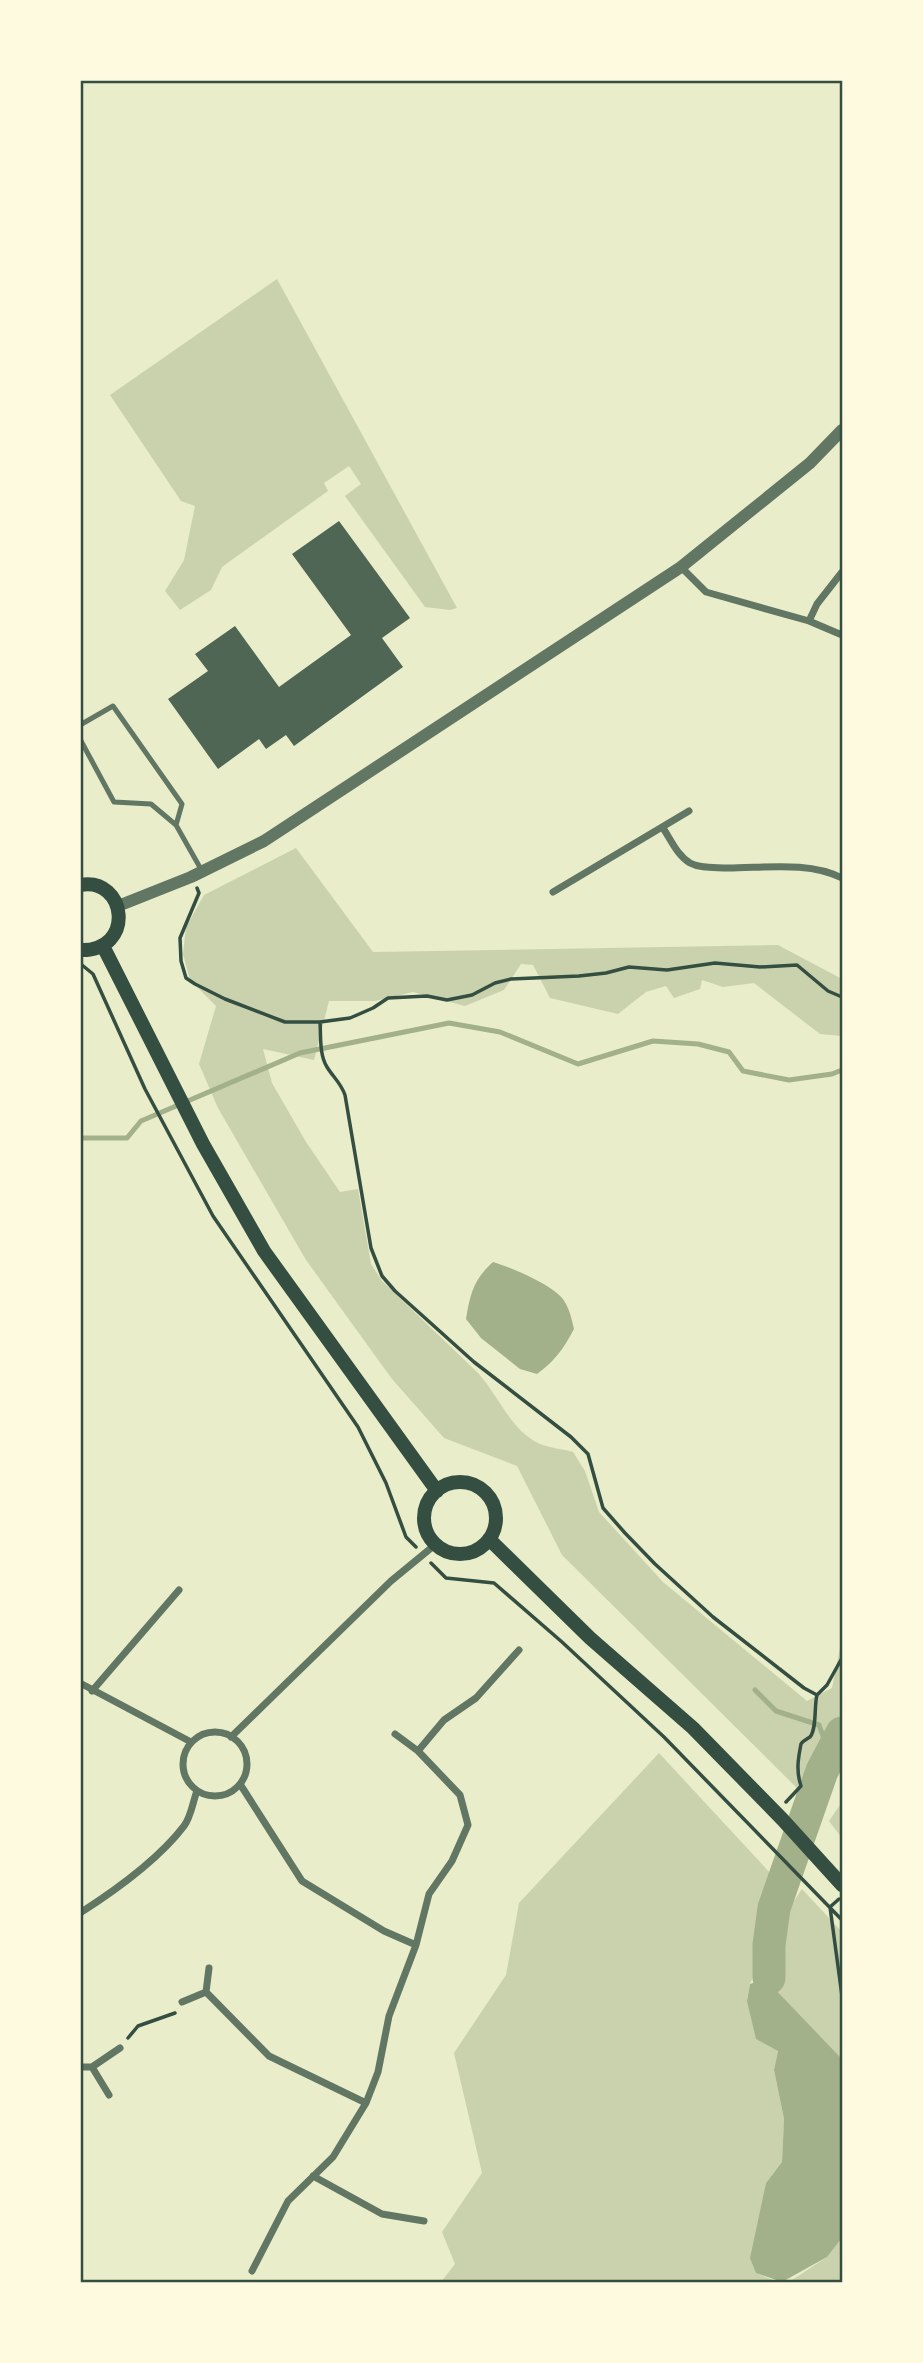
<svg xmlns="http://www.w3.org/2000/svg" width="923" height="2363" viewBox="0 0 923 2363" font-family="'Roboto Serif',serif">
  <rect width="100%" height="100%" fill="#e9edc9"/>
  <path fill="#cad2ad" d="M277 279 457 608 450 610 425 607 345 496 361 484 349 466 324 483 328 491 222 567 211 590 180 610 165 591 184 560 195 506 181 501 110 395Z
    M296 848 373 952 778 945 842 979V1036L820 1034 754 983 723 987 702 980 700 989 674 998 666 986 646 992 618 1014 550 998 533 965 521 964 504 990 465 1006 413 992 375 1001H329L314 1060 263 1049 272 1083 306 1142 340 1192 358 1189 371 1264 382 1281 478 1373C499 1396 510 1430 540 1444 550 1448 563 1449 573 1452L585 1471 599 1512 663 1582 807 1701 832 1688 842 1638V1720L827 1748 805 1796 562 1555 517 1466 444 1438 392 1379 306 1260 218 1108 199 1064 216 1006 190 980 183 954 186 927 204 895Z
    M659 1753 772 1875 758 1966 750 1984 747 2001 778 2051 774 2070 784 2119 782 2162 766 2183 756 2273 773 2280 771 2282H441L455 2264 442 2232 482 2173 454 2053 506 1975 519 1903Z
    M842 1802V1838L829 1821Z
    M802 1889 842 1932V2059L775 1989 776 1940 783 1917Z
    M842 2238V2282H789L827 2257Z"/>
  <path fill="#a3b18a" d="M493 1262C512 1268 543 1281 558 1294 568 1302 571 1316 574 1329 564 1348 555 1361 537 1374L520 1369 481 1338 466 1319C470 1294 474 1279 493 1262Z
    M769 1978 775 1989 842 2059V2238L827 2257 782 2282 756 2273 750 2258 766 2183 782 2162 784 2119 774 2070 778 2051 756 2039 747 2001 750 1984Z"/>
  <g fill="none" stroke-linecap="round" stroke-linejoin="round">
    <path stroke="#a3b18a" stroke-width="5" d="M80 1138H127L141 1121 300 1053 449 1023 500 1032 578 1064 653 1041 698 1044 729 1052 743 1071 789 1080 832 1074 842 1070
      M755 1690 776 1711 819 1725 830 1755"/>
    <path stroke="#a3b18a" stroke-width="33" d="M769 1978V1945L774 1908 822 1771 842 1733"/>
  </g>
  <path fill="#4f6655" d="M339 521 410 618 382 638 403 667 294 746 286 735 266 749 259 739 218 769 168 699 208 671 195 654 235 626 279 687 351 635 292 554Z"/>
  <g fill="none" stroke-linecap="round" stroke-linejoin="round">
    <path stroke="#344e41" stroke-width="3.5" d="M197 888 199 893 180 938 181 961 186 978 195 984 225 999 285 1022H320C321 1035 319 1054 327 1067 333 1077 341 1083 345 1095L371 1248 382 1276 395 1291 474 1362 571 1437 588 1454 603 1508 625 1533 655 1564 713 1617 804 1688 817 1695 827 1685 842 1658
      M82 965 93 974 145 1089 213 1216 358 1427 386 1483 406 1537 416 1547
      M320 1022 350 1018 373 1008 388 998 427 996 447 1000 472 995 495 983 511 979 579 976 606 973 629 967 667 970 715 963 760 967 797 965 828 991 842 997
      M431 1563 446 1578 494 1583 562 1642 664 1737 842 1920
      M786 1802 801 1786C796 1771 798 1759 801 1744 803 1741 807 1739 810 1737 817 1729 814 1705 817 1695
      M839 1899 830 1907 842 1996
      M128 2038 138 2026 175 2013"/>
    <path stroke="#617663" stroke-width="5" d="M80 725 113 706 182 804 176 825
      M80 739 114 802 151 804 176 825 202 871"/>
    <path stroke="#617663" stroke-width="7" d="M681 567 706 592 809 621 842 635
      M809 621 817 604 842 572
      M663 828C671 840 677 855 690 863 701 869 716 867 728 868 764 868 809 861 842 878
      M553 892 689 811
      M80 1683 191 1742
      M92 1691 179 1590
      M183 1764a32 32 0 1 1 64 0a32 32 0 1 1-64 0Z
      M231 1737 391 1581 436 1544
      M418 1751 444 1720 476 1698 519 1650
      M240 1784 302 1881 384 1931 416 1945
      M80 1913C116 1890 158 1860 184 1826 191 1817 193 1801 197 1791
      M206 1992 209 1968
      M182 2002 206 1992 269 2056 366 2103
      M80 2067H92L120 2048
      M92 2067 109 2095
      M313 2176 382 2214 424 2221
      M252 2271 288 2201 333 2157 366 2103 378 2072 389 2016 416 1945 429 1894 452 1861 468 1825 460 1795 418 1751 395 1734"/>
    <path stroke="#617663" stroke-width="12" d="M118 906 191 877 264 841 681 567 810 463 842 430"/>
    <path stroke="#344e41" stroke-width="14" d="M80 885C127 876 136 952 80 950
      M103 946 203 1144 264 1251 437 1491
      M424 1518a36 36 0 1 1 72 0a36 36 0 1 1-72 0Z
      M489 1539 590 1638 693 1728 783 1820 842 1885"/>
  </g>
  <rect width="923" height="2363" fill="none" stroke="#fefae0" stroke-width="164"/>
  <rect x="82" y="82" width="759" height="2199" fill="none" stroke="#344e41" stroke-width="2.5"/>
</svg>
